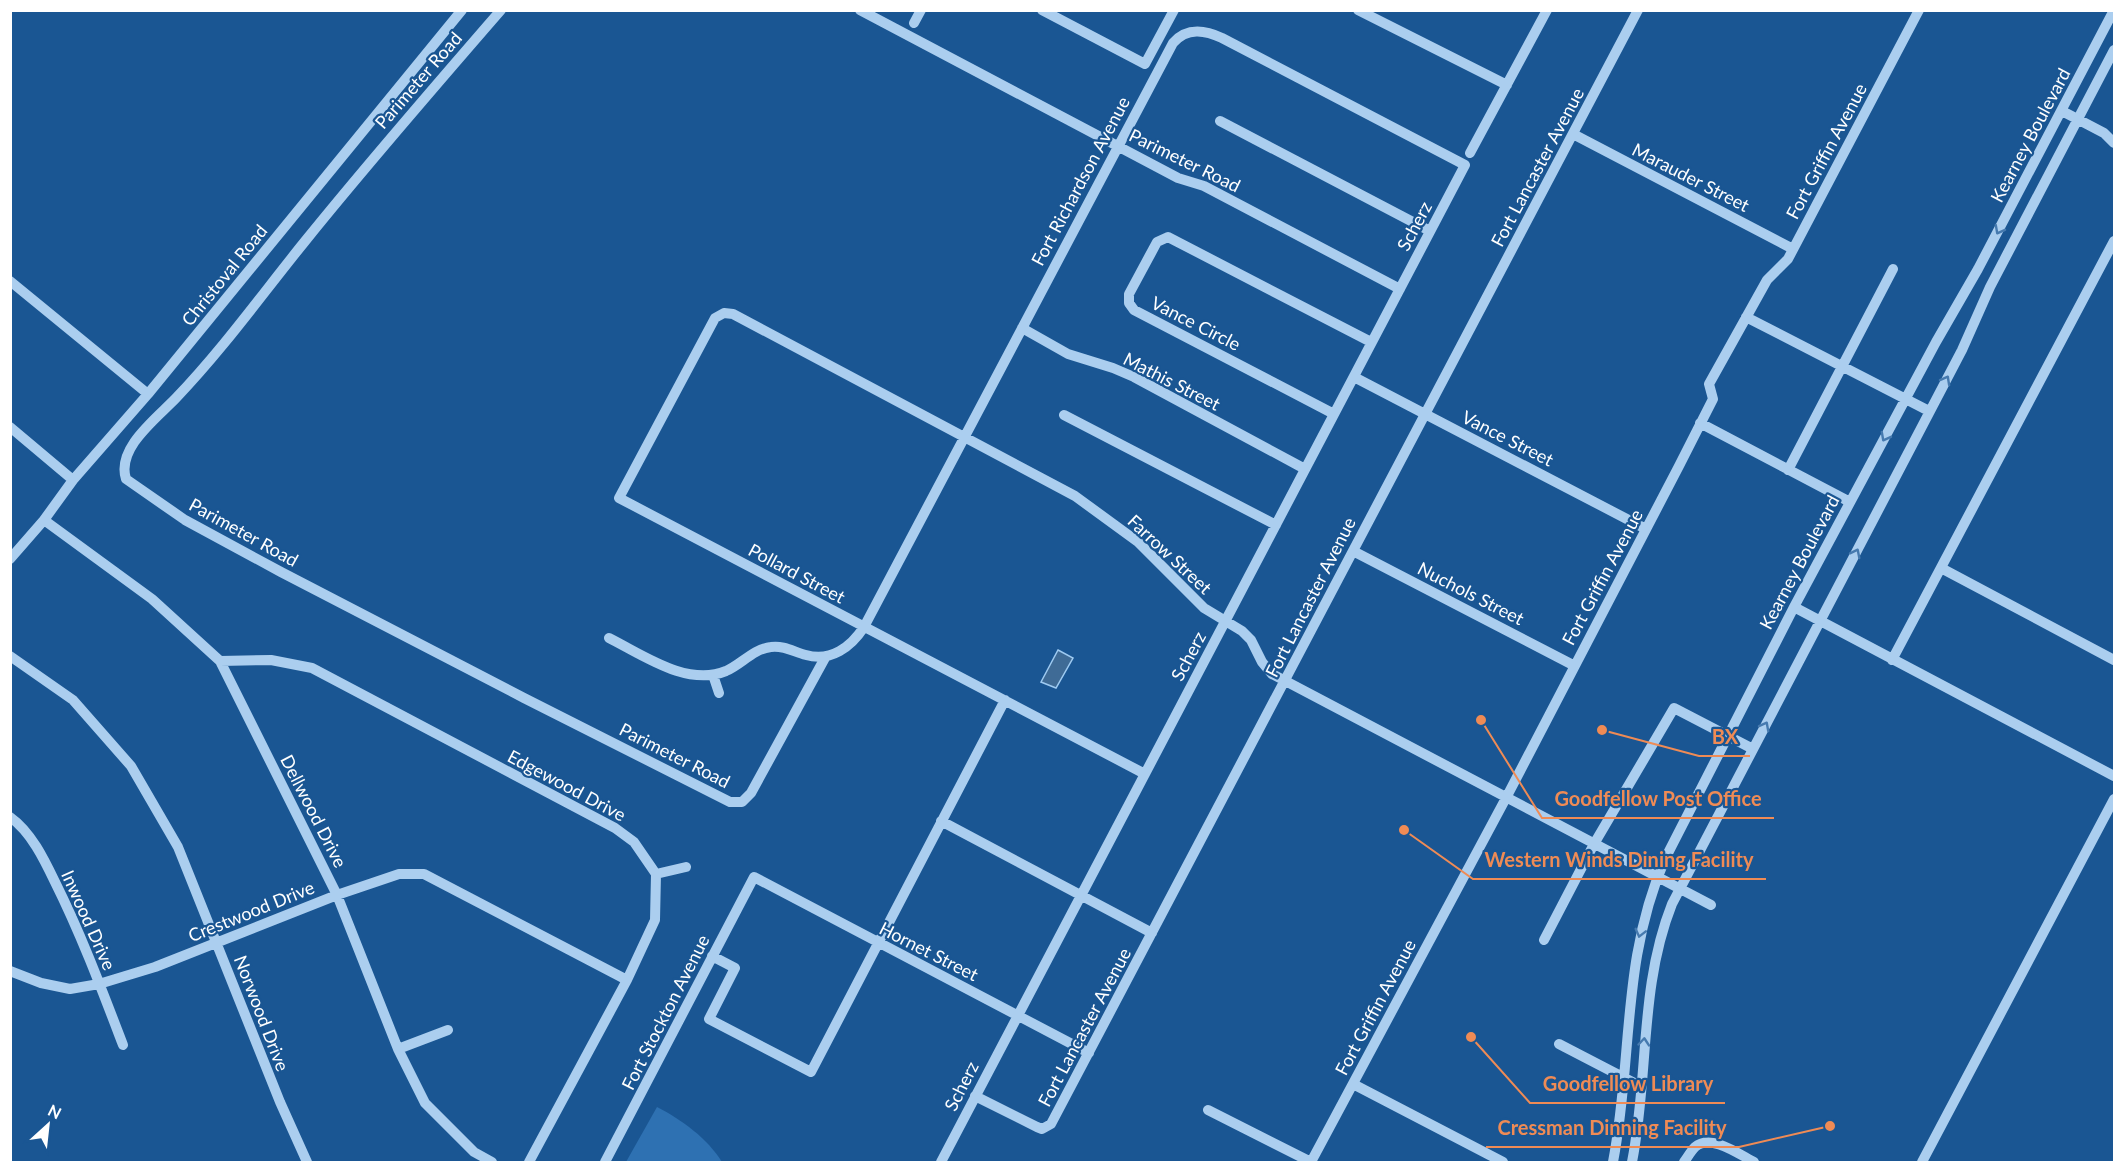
<svg xmlns="http://www.w3.org/2000/svg" width="2125" height="1173" viewBox="0 0 2125 1173" font-family="Lato,sans-serif">
  <rect width="100%" height="100%" fill="#1a5693"/>
  <path fill="#2e71b2" d="M657 1107C682 1120 707 1138 722 1162H626Z"/>
  <path fill="#3f6b96" stroke="#9ecaf1" stroke-width="1.5" d="M1058 650 1073 658 1056 688 1041 682Z"/>
  <g fill="none" stroke-linecap="round" stroke-linejoin="round">
    <path stroke="#abceef" stroke-width="10" d="M501 10C435 86 369 162 306 240 263 293 223 349 176 398 157 418 116 448 126 479L185 520 281 572 524 698 730 802H742L751 793 826 656
      M860 10 1178 178 1204 186 1400 289
      M1042 10 1145 64 1174 10
      M1358 10 1507 85
      M914 23 921 10
      M2062 111 2104 133 2114 143
      M1220 121 1430 231
      M1573 134 1793 249
      M1470 153 1547 10
      M10 281 148 394
      M1746 317 1929 411
      M1022 328 1068 354 1113 368 1134 377 1305 469
      M1354 377 1646 529
      M1334 414 1134 310 1129 303V294L1157 242 1168 237 1371 342
      M1064 415 1276 525
      M1700 423 1850 502
      M10 427 73 480
      M1788 470 1893 269
      M44 520 152 599 220 661 337 895 398 1049 425 1103 474 1152 492 1162
      M1353 551 1573 665
      M10 559 44 520 73 480 148 394 462 10
      M1941 568 2114 660
      M1794 607 2114 776
      M609 638C643 655 687 687 726 671 742 664 753 649 771 647 784 645 794 652 806 655 831 662 851 647 864 627L1173 43C1187 27 1205 30 1222 38L1465 165 941 1162
      M10 656 73 700 131 766 178 847 280 1102 307 1162
      M1892 660 2114 241
      M220 661 271 660 312 668 615 828 634 842 656 874 655 920 627 980 529 1162
      M713 675 719 693
      M1145 774 619 498 715 318 724 313 733 314 1075 496 1138 542 1204 608 1242 631 1251 640 1262 662 1272 674 1711 905
      M10 817C31 832 44 859 55 882 81 934 102 990 123 1045
      M941 821 1152 933
      M656 874 686 867
      M1544 940 1594 844 1674 708 1753 749
      M712 956 735 968 709 1019 811 1072 1005 700
      M10 971 41 983 70 989 99 984 155 967 337 895 399 874H424L627 980
      M1559 1044 1640 1086
      M398 1049 448 1030
      M1353 1084 1503 1162
      M975 1096 1037 1127 1042 1129 1051 1124 1638 10
      M1208 1110 1311 1162
      M605 1162 754 877 1089 1053
      M1311 1162 1506 798 1679 466 1713 399 1709 384 1767 280 1788 259 1919 10
      M1613 1162C1633 1058 1621 960 1665 859L1794 607 1936 342 1978 269 2114 10
      M1632 1162C1649 1076 1639 987 1672 904L1962 350 1990 287 2114 50
      M1684 1162C1687 1158 1691 1151 1695 1147 1711 1133 1740 1155 1754 1162
      M1922 1162 2114 799"/>
  </g>
  <defs><path id="oneway-chevron" d="M-2-3.5L2.5 0L-2 3.5" fill="none" stroke-width="1.6" stroke-linecap="round" stroke-linejoin="round" transform="scale(1.5)"/></defs>
  <g stroke="#467aaf">
    <use href="#oneway-chevron" transform="translate(1999 230) rotate(118)"/>
    <use href="#oneway-chevron" transform="translate(1946 380) rotate(-61)"/>
    <use href="#oneway-chevron" transform="translate(1885 437) rotate(118)"/>
    <use href="#oneway-chevron" transform="translate(1856 553) rotate(-63)"/>
    <use href="#oneway-chevron" transform="translate(1765 726) rotate(-62)"/>
    <use href="#oneway-chevron" transform="translate(1640 933) rotate(104)"/>
    <use href="#oneway-chevron" transform="translate(1644 1042) rotate(-85)"/>
  </g>
  <g text-anchor="middle" dominant-baseline="central" stroke-width="4.5" stroke-linejoin="round" paint-order="stroke">
    <g font-size="18" fill="#fff" stroke="#1a5693">
      <text transform="translate(418 80) rotate(-49)">Parimeter Road</text>
      <text transform="translate(2030 135) rotate(-62)">Kearney Boulevard</text>
      <text transform="translate(1826 151) rotate(-62)">Fort Griffin Avenue</text>
      <text transform="translate(1185 160) rotate(26)">Parimeter Road</text>
      <text transform="translate(1537 167) rotate(-62)">Fort Lancaster Avenue</text>
      <text transform="translate(1691 177) rotate(27)">Marauder Street</text>
      <text transform="translate(1080 181) rotate(-62)">Fort Richardson Avenue</text>
      <text transform="translate(1414 226) rotate(-62)">Scherz</text>
      <text transform="translate(224 275) rotate(-51)">Christoval Road</text>
      <text transform="translate(1196 323) rotate(27)">Vance Circle</text>
      <text transform="translate(1172 381) rotate(27)">Mathis Street</text>
      <text transform="translate(1508 438) rotate(27)">Vance Street</text>
      <text transform="translate(244 532) rotate(29)">Parimeter Road</text>
      <text transform="translate(1170 554) rotate(43)">Farrow Street</text>
      <text transform="translate(1799 562) rotate(-62)">Kearney Boulevard</text>
      <text transform="translate(797 573) rotate(28)">Pollard Street</text>
      <text transform="translate(1602 577) rotate(-62)">Fort Griffin Avenue</text>
      <text transform="translate(1471 593) rotate(27)">Nuchols Street</text>
      <text transform="translate(1310 597) rotate(-63)">Fort Lancaster Avenue</text>
      <text transform="translate(1188 656) rotate(-62)">Scherz</text>
      <text transform="translate(675 755) rotate(27)">Parimeter Road</text>
      <text transform="translate(567 785) rotate(28)">Edgewood Drive</text>
      <text transform="translate(314 811) rotate(63)">Dellwood Drive</text>
      <text transform="translate(251 911) rotate(-22)">Crestwood Drive</text>
      <text transform="translate(89 920) rotate(66)">Inwood Drive</text>
      <text transform="translate(929 951) rotate(27)">Hornet Street</text>
      <text transform="translate(1375 1007) rotate(-62)">Fort Griffin Avenue</text>
      <text transform="translate(665 1012) rotate(-63)">Fort Stockton Avenue</text>
      <text transform="translate(262 1013) rotate(69)">Norwood Drive</text>
      <text transform="translate(1084 1027) rotate(-62)">Fort Lancaster Avenue</text>
      <text transform="translate(961 1086) rotate(-63)">Scherz</text>
    </g>
  </g>
  <path fill="none" stroke="#ef8b55" stroke-width="2" d="M1602 730L1699 756H1750M1481 720L1542 818H1774M1404 830L1473 879H1766M1471 1037L1530 1103H1725M1830 1126L1739 1147H1486"/>
  <g fill="#ef8b55" stroke="#1a5693" stroke-width="2">
    <circle cx="1602" cy="730" r="6"/>
    <circle cx="1481" cy="720" r="6"/>
    <circle cx="1404" cy="830" r="6"/>
    <circle cx="1471" cy="1037" r="6"/>
    <circle cx="1830" cy="1126" r="6"/>
  </g>
  <g font-size="20" text-anchor="middle" font-weight="bold" fill="#ef8b55" stroke="#1a5693" stroke-width="4.5" stroke-linejoin="round" paint-order="stroke">
    <text x="1725" y="744">BX</text>
    <text x="1658" y="806">Goodfellow Post Office</text>
    <text x="1619" y="867">Western Winds Dining Facility</text>
    <text x="1628" y="1091">Goodfellow Library</text>
    <text x="1612" y="1135">Cressman Dinning Facility</text>
  </g>
  <rect width="2125" height="1173" fill="none" stroke="#ffffff" stroke-width="24"/>
  <g transform="translate(48 1125) rotate(27)" stroke="#1a5693" stroke-width="4.5" paint-order="stroke">
  <path d="M0-4.5L10 22L0 15L-10 22Z" fill="#ffffff"/>
  <text y="-9" font-size="16" font-weight="bold" text-anchor="middle" fill="#ffffff">N</text>
  </g>
</svg>
